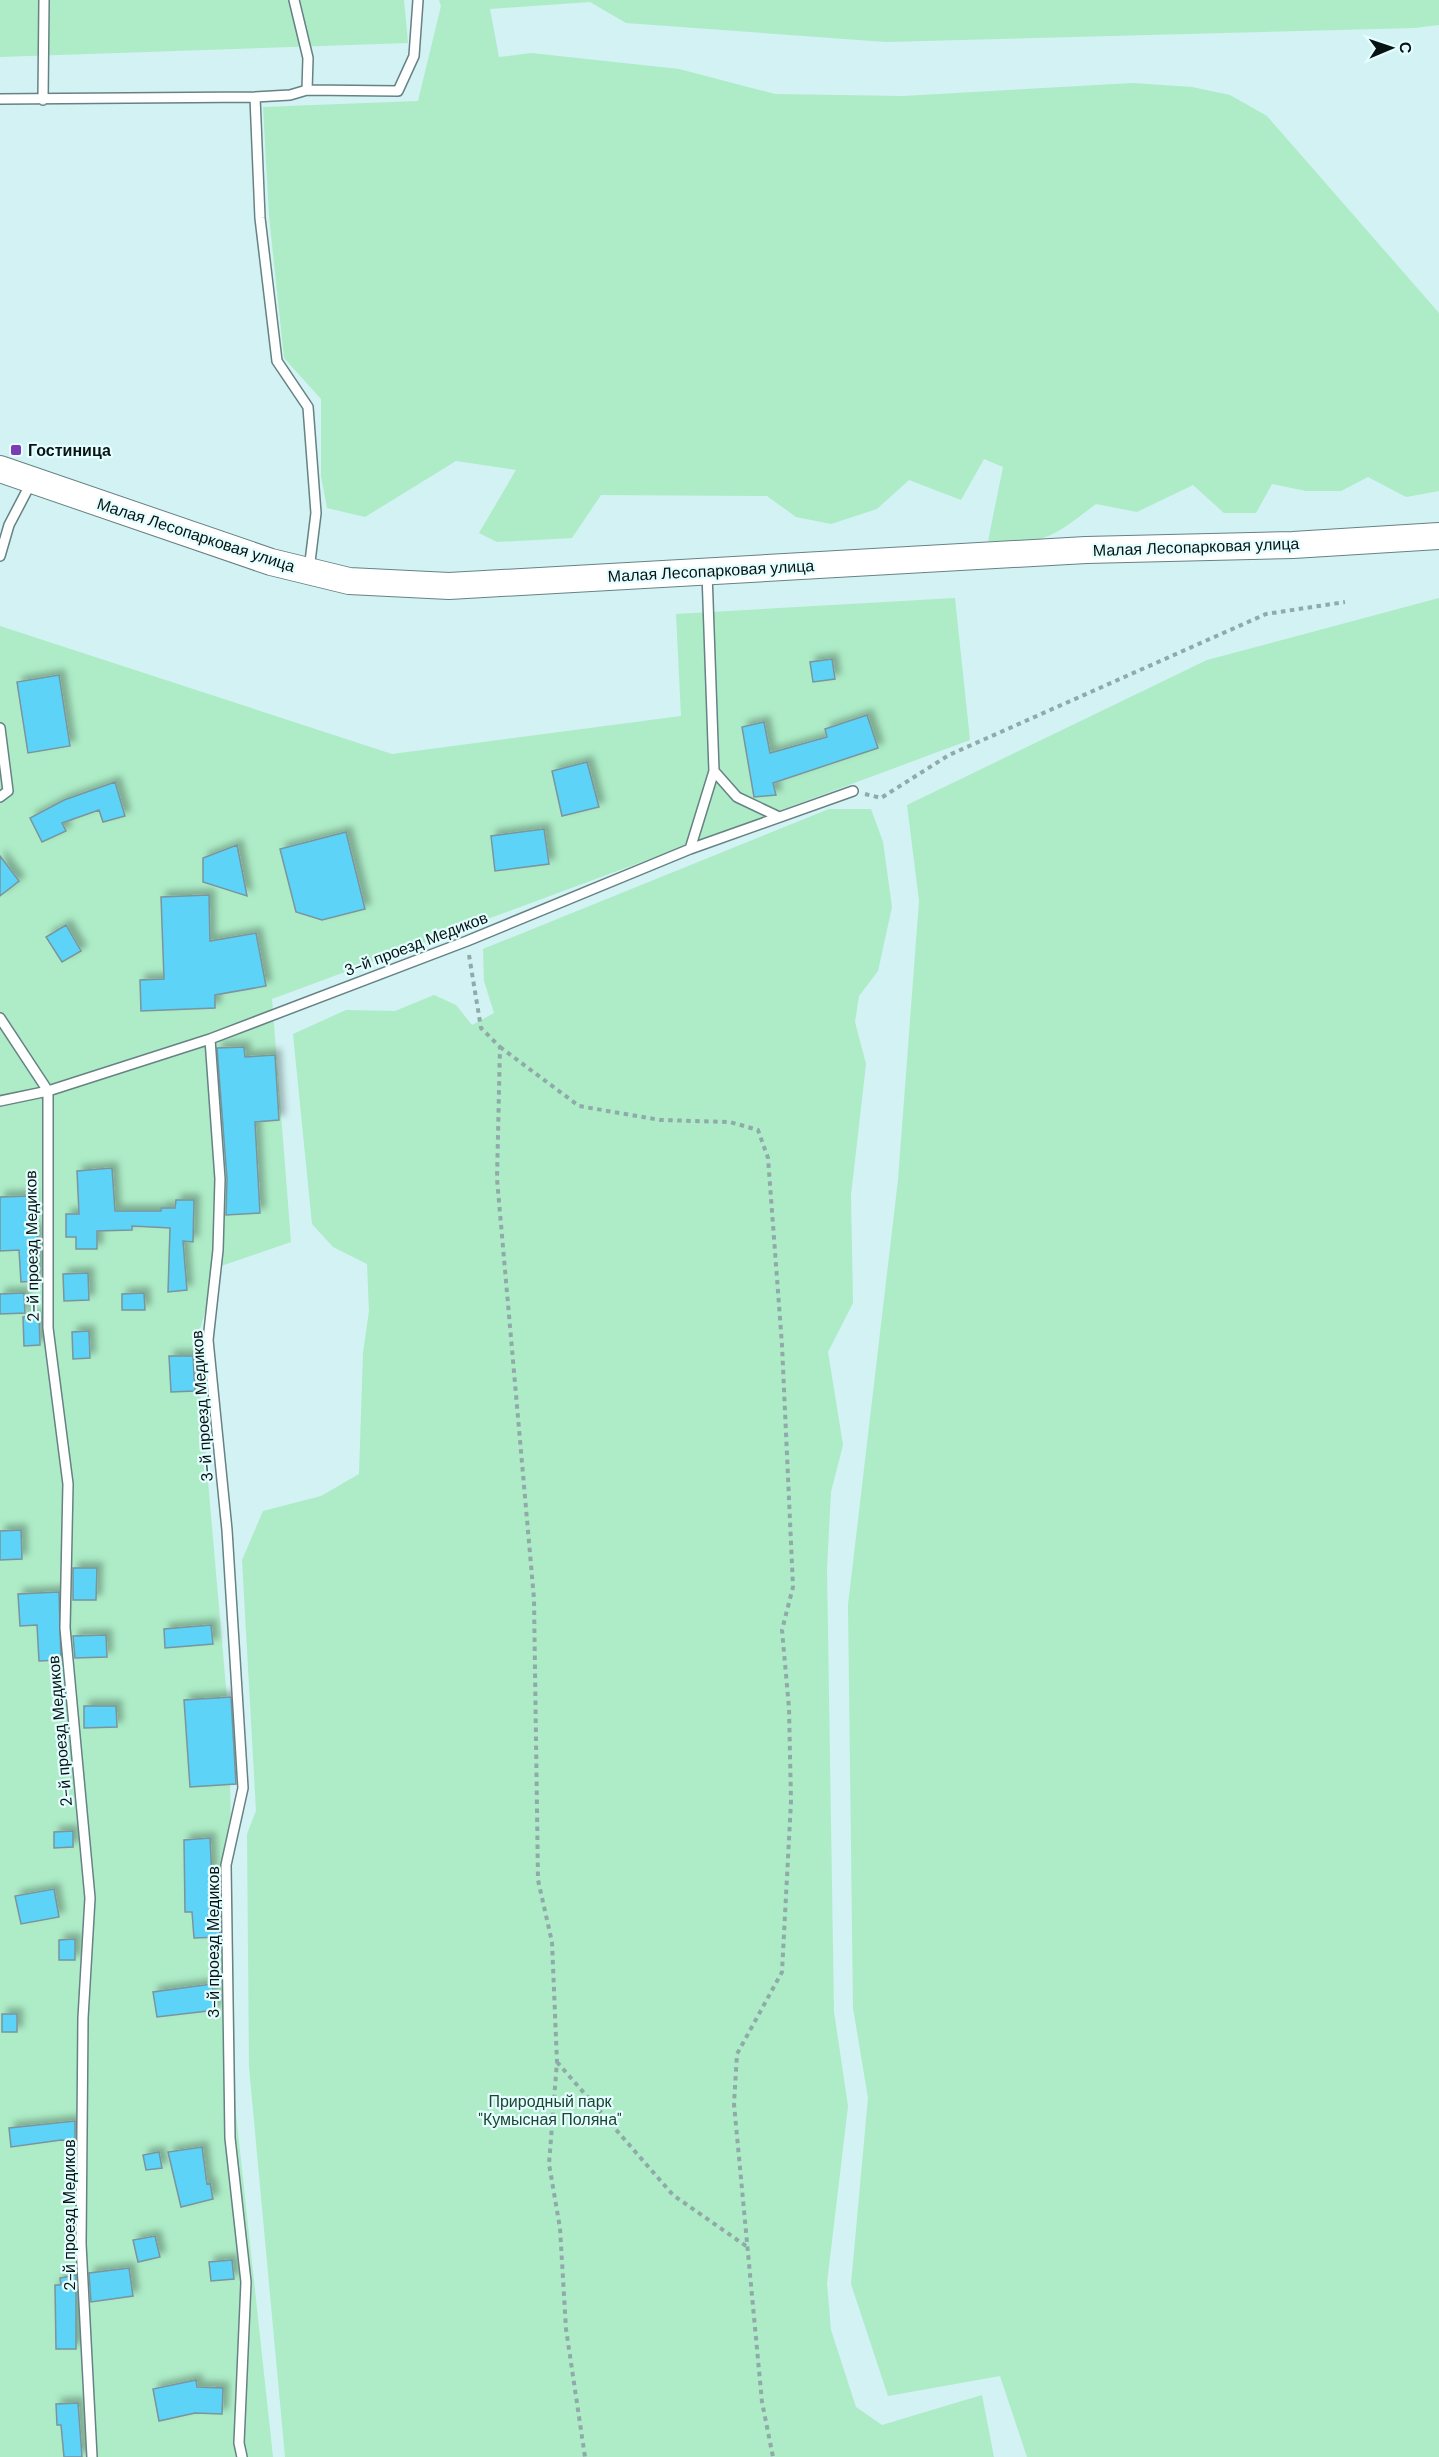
<svg xmlns="http://www.w3.org/2000/svg" width="1439" height="2457" viewBox="0 0 1439 2457" font-family="'DM Sans',sans-serif">
  <defs>
    <filter id="shadow"><feDropShadow dx="5.5" dy="-5.5" stdDeviation="3" flood-color="#0004"/></filter>
  </defs>
  <rect width="100%" height="100%" fill="#d2f2f3"/>
  <path fill="#adecc7" d="M0 0H404L408 43 0 57Z
    M439 0H1439V25L1414 28 886 42 626 23 590 2 490 9 499 57 531 53 679 69 775 94 903 96 1133 83 1192 87 1230 95 1267 116 1439 313V491L1406 497 1368 477 1341 491H1306L1272 484 1256 513H1224L1193 485 1137 512 1096 504C1052 537 1046 545 988 541L1003 467 984 459 961 500 909 480 877 509 831 524 796 517 767 496 601 495 572 538 497 542 479 533 516 470 456 461 365 517 327 508 321 476V399L284 358 269 216 263 107 418 101 441 6Z
    M955 598 970 740 272 999 291 1242 218 1267 196 1343 229 1722 236 2114 273 2457H0V626L392 754 681 716 676 614Z
    M1439 598V2457H1027L1000 2376 888 2396 851 2284 868 2098 853 2008 848 1605 898 1180 919 901 907 805 1207 660Z
    M829 809H871L883 842 892 907 878 971 859 996 855 1022 866 1064 851 1195 853 1303 828 1352 843 1445 831 1492 827 1569 834 2012 848 2106 827 2283 831 2330 856 2407 882 2425 982 2395 994 2457H285L249 2067 247 1834 256 1811 242 1560 263 1511 321 1496 359 1474 363 1353 369 1311 367 1264 333 1247 312 1224 293 1034 346 1010 395 1011 434 995 456 1005 472 1025 494 1013 484 981 483 949Z"/>
  <path fill="#5cd3f7" stroke="#7a959e" stroke-width="1.5" filter="url(#shadow)" d="M832 659 835 679 813 682 810 662Z
    M59 675 70 746 28 753 17 682Z
    M867 715 878 748 773 783 776 795 754 797 742 727 764 722 770 753 827 737 825 729Z
    M587 762 599 807 562 816 552 771Z
    M115 782 125 816 103 822 99 810 62 823 66 831 42 842 30 818 64 800Z
    M544 829 549 864 495 871 491 836Z
    M346 832 365 909 322 920 296 912 280 849Z
    M237 845 247 896 203 882V858Z
    M0 856 19 881 0 896Z
    M209 895 210 941 256 933 266 986 215 995V1008L141 1011 140 980 164 979 161 897Z
    M66 925 81 951 62 962 46 937Z
    M244 1047 245 1057 275 1055 279 1120 255 1122 260 1213 226 1215 227 1179 217 1048Z
    M112 1168 115 1211H161V1208H175L176 1200H194L193 1242 183 1241 187 1290 168 1292 170 1228 132 1226V1230L97 1231V1249H76V1237H66V1214H79L77 1171Z
    M30 1196 31 1230H37L38 1281 21 1282 19 1250 0 1251V1197Z
    M88 1273 89 1300 64 1301 63 1274Z
    M24 1293 25 1313 0 1314V1294Z
    M144 1293 145 1310H122V1294Z
    M39 1316 40 1345 24 1346 23 1317Z
    M89 1331 90 1358 73 1359 72 1332Z
    M169 1356H193L195 1391 171 1392Z
    M21 1530 22 1559 0 1560V1531Z
    M73 1568H97L96 1600H73Z
    M59 1592 61 1660 39 1661 37 1625 20 1626 18 1594Z
    M211 1625 213 1644 165 1648 164 1629Z
    M106 1635 107 1657 75 1658 73 1636Z
    M231 1697 236 1784 190 1787 184 1700Z
    M84 1706H116L117 1727 84 1728Z
    M73 1831V1847L54 1848V1832Z
    M210 1838 214 1920H220V1937L194 1938 192 1912H185L184 1840Z
    M54 1889 59 1917 21 1924 15 1896Z
    M75 1939V1960H59V1940Z
    M212 1984 216 2010 157 2017 153 1992Z
    M2 2014H17V2032H2Z
    M75 2121V2141L61 2140 11 2147 9 2128Z
    M202 2147 207 2184 210 2183 213 2199 181 2207 168 2152Z
    M159 2152 162 2168 146 2170 143 2155Z
    M155 2236 160 2257 138 2262 133 2240Z
    M232 2260 234 2279 211 2281 209 2262Z
    M129 2268 133 2296 91 2302 89 2273Z
    M76 2275V2349H56L55 2285H61L60 2278Z
    M196 2380 197 2387 223 2388 222 2414 195 2413 159 2421 153 2389Z
    M78 2403 82 2457H64L61 2425H57L56 2404Z"/>
  <g fill="none" stroke-linecap="round" stroke-linejoin="round">
    <defs>
      <path id="lane" d="M294 0 308 58 307 90
        M255 97 260 218 277 361 308 407 316 513 309 570
        M0 99 255 97 290 95 307 90 398 91 414 56 418 0
        M43 100 44 0
        M0 556 9 525 32 481
        M707 573 714 771
        M0 728 8 791 0 797
        M690 849 714 771 737 797 777 816
        M0 1018 48 1091V1328L68 1484 65 1628 90 1898 83 2018 81 2244 92 2457
        M210 1039 220 1179 218 1250 208 1340 227 1530 243 1788 226 1865 230 2138 246 2282 239 2443 242 2457
        M0 1101 48 1091 210 1039 467 941 690 849 853 791"/>
      <path id="secondary" d="M0 469 271 562 349 581 449 586 1086 550 1293 545 1439 536"/>
    </defs>
    <use href="#lane" stroke="#668284" stroke-width="12"/>
    <use href="#secondary" stroke="#668284" stroke-width="28"/>
    <path stroke="#90aaaa" stroke-width="4" stroke-dasharray="4.5 4.5" stroke-linecap="butt" d="M865 794 881 798 949 755 1266 614 1345 602
      M469 955 481 1028 500 1047 497 1179 534 1599 538 1880 552 1942 557 2062 549 2164 560 2228 566 2329 585 2457
      M500 1047 579 1106 660 1120 730 1122 758 1130 768 1158 782 1345 793 1587 782 1630 789 1708 791 1801 782 1972 737 2054 734 2104 762 2402 773 2457
      M557 2062 673 2195 746 2246"/>
    <use href="#lane" stroke="#fff" stroke-width="9"/>
    <use href="#secondary" stroke="#fff" stroke-width="26"/>
  </g>
  <rect fill="#7c3db2" stroke="#e4feff" stroke-width="2" x="10" y="444" width="12" height="12" rx="3"/>
  <g text-anchor="middle" dominant-baseline="central" stroke-width="4.5" stroke-linejoin="round" paint-order="stroke">
    <g font-size="16" font-weight="bold" fill="#081414" stroke="#e4feff" text-anchor="start">
      <text x="28" y="450">Гостиница</text>
    </g>
    <g font-size="16" fill="#081414" stroke="#e4feff">
      <text transform="translate(196 535) rotate(18)">Малая Лесопарковая улица</text>
      <text transform="translate(1196 547) rotate(-2)">Малая Лесопарковая улица</text>
      <text transform="translate(711 571) rotate(-3)">Малая Лесопарковая улица</text>
      <text transform="translate(416 944) rotate(-21)">3-й проезд Медиков</text>
      <text transform="translate(32 1246) rotate(-91)">2-й проезд Медиков</text>
      <text transform="translate(202 1406) rotate(-94)">3-й проезд Медиков</text>
      <text transform="translate(60 1731) rotate(-95)">2-й проезд Медиков</text>
      <text transform="translate(213 1942) rotate(-90)">3-й проезд Медиков</text>
      <text transform="translate(69 2215) rotate(-90)">2-й проезд Медиков</text>
    </g>
    <g font-size="16" fill="#1d4530" stroke="#e4feff">
      <text x="550" y="2101">Природный парк<tspan x="550" dy="18">"Кумысная Поляна"</tspan></text>
    </g>
  </g>
  <g transform="translate(1391 48) rotate(88)" stroke="#e4feff" stroke-width="4.5" paint-order="stroke">
  <path d="M0-4.5L10 22L0 15L-10 22Z" fill="#081414"/>
  <text y="-9" font-size="16" font-weight="bold" text-anchor="middle" fill="#081414">С</text>
  </g>
</svg>
